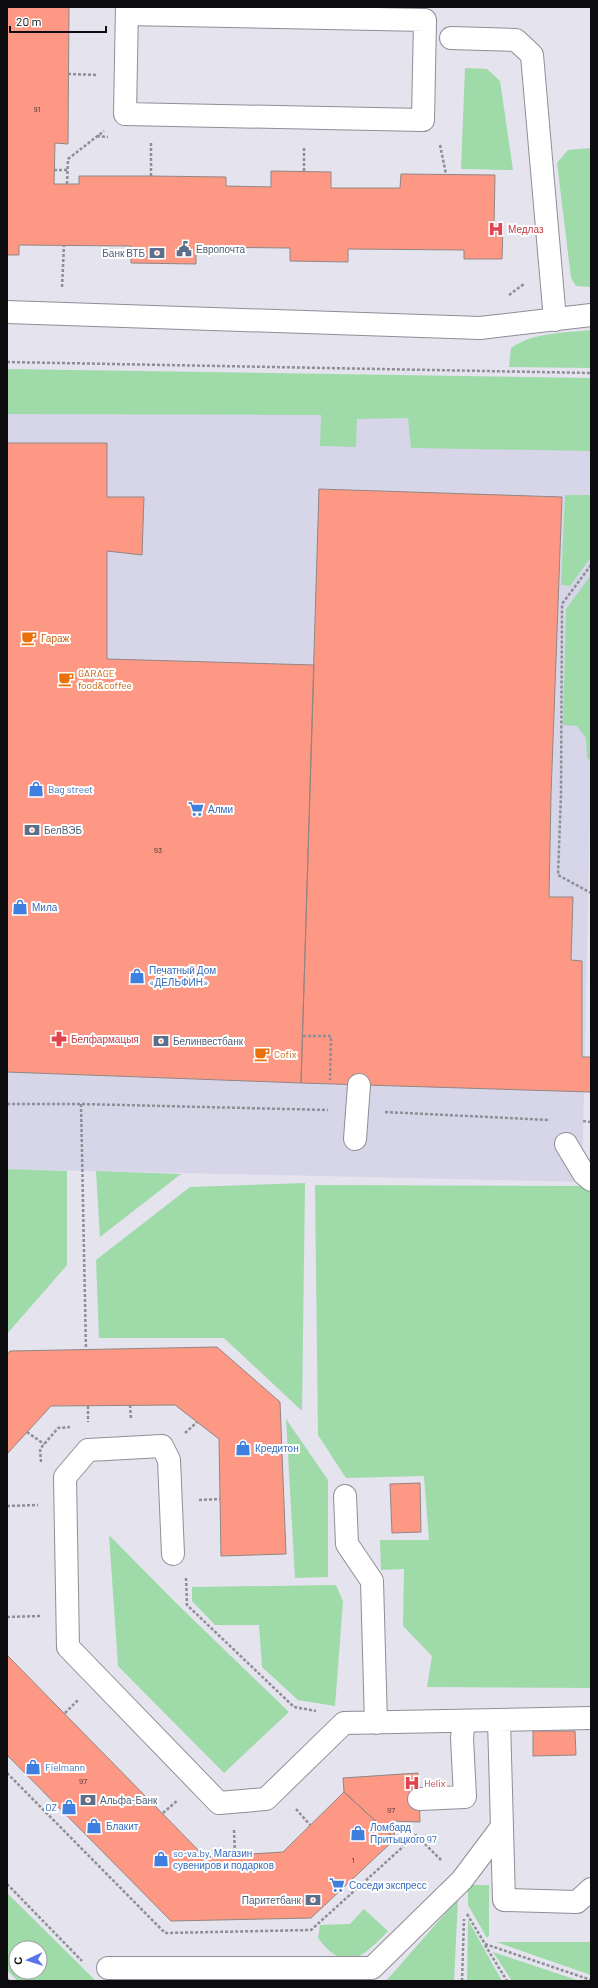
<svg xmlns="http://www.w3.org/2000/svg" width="598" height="1988" viewBox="0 0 598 1988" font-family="Barlow,sans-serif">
  <rect width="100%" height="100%" fill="#e4e3ee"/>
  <path fill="#d7d6e8" d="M7 376 591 389V764L582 1182 7 1169Z"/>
  <path fill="#9edba9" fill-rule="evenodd" d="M465 68 487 69 500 81 513 170 461 169Z
    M591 148V287L576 286 571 278 557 163 568 150Z
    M591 330V368L509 367 511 348C534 332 564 333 591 330Z
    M7 369 591 378V451L411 448 408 418 357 419 356 447 320 446 321 415 7 414Z
    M565 495H591V557L570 586 561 585Z
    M591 575V761L587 758 586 738 577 726 563 725 566 609Z
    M7 1169 67 1171V1265L7 1334Z
    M96 1171 181 1174 100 1237Z
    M305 1183 302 1411 224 1338H99L96 1260 190 1187Z
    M315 1185 586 1186 591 1189V1688L427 1687 432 1656 403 1626 404 1569 381 1570 380 1540H429L424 1476 346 1478 318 1435Z
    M286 1419 328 1480V1577L295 1578Z
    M109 1535 176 1603 289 1712 224 1773 118 1666Z
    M336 1585 343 1601 335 1706 298 1700 262 1667 259 1625H215L192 1601V1587Z
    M468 1885H489V1936L487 1938 468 1905Z
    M7 1893 96 1981H18L7 1970ZM16 1948H40V1972H16Z
    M458 1899 454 1981H386Z
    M364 1909 388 1931C362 1958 345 1974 318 1938L320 1925 350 1924Z
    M468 1920 502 1981H467Z
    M496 1942H591V1975Z
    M493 1952 580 1981H512Z"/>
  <path fill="#fd9885" stroke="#928683" d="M7 7H69L68 144 55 143 54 184H79V176H151L226 177V186L271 187V171L331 172V188H400L401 174 495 175 494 226H503L502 259H464V250L348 249V262L290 261V248L196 247V264L131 263V246L19 245V255H7Z
    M7 443H107V497H144L142 555 107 551V659L314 665 301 1083 7 1072Z
    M319 489 562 497 551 795 549 897H573L571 960 582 961V1057H591V1092L301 1083Z
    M217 1347 280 1402 286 1554 221 1556 219 1439 175 1405 51 1406 7 1454V1355L10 1351Z
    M420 1483 421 1532 392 1533 390 1484Z
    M7 1655 205 1857 283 1852 344 1792 395 1839 311 1918 171 1921 7 1755Z
    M533 1731H575L576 1755 533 1756Z
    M418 1773 420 1822 393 1821 395 1839 344 1792 343 1778Z"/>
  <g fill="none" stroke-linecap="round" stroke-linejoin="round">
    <defs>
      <path id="minor" d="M127 7 125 114 423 120 425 20 127 14
        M451 38 516 40 532 55 555 320
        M7 312 480 328 591 315
        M355 1139 359 1085
        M566 1144 584 1174 591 1180
        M345 1496 347 1544 372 1581 376 1723
        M173 1554 169 1460 162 1446 88 1450 65 1477 68 1647 219 1803 266 1799 344 1723 591 1718
        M499 1720 504 1900 577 1902 591 1889
        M419 1799 465 1797 462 1738 464 1721
        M108 1968H372L462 1880 501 1828"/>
    </defs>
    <use href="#minor" stroke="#8f8e98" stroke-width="24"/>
    <path stroke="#8e8e95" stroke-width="2.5" stroke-dasharray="3 2" stroke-linecap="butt" d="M68 74 98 75
      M97 136 108 137
      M440 145 446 174
      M54 170H67
      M304 171V146
      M151 176V143
      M67 184 68 159 104 131
      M62 287 64 245
      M509 295 524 284
      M7 362 591 373
      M591 565 562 604 561 795 558 875 591 893
      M303 1036H331L330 1080
      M7 1104H81L328 1110
      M81 1104 86 1350
      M385 1112 550 1120
      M583 1121 591 1122
      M130 1405 131 1419
      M88 1406V1422
      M27 1432 44 1444
      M185 1433 197 1422
      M41 1462 40 1449 58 1428 70 1427
      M199 1500 220 1499
      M7 1506 38 1505
      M186 1578 187 1605 294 1707 316 1711
      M7 1617 40 1616
      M65 1713 79 1699
      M7 1773 165 1933 311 1930 416 1835 441 1860
      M296 1809 310 1825
      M163 1813 178 1800
      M234 1830 235 1856
      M7 1884 82 1961
      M467 1914 485 1944 591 1980
      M485 1945 507 1981
      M7 1979 9 1981
      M462 1981 464 1919"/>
    <use href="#minor" stroke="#fff" stroke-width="22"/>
  </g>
  <defs>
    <symbol id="hospital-bare" viewBox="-9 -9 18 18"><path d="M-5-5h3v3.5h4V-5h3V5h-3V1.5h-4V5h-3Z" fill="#e0444e" stroke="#fff" stroke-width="2.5" paint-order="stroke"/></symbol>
    <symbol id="civic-bare" viewBox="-9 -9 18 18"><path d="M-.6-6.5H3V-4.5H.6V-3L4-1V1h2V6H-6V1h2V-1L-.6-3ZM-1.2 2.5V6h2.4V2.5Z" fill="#5c6f8a" stroke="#fff" stroke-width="2.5" paint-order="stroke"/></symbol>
    <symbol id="bank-bare" viewBox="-9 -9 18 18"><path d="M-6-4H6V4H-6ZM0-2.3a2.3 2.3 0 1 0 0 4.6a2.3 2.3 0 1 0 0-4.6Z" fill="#5c6f8a" stroke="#fff" stroke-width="2.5" paint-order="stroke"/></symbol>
    <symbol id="cafe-bare" viewBox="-9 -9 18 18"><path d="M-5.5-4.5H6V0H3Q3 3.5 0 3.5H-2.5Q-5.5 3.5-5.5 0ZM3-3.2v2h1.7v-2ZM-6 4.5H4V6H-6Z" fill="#e8710a" stroke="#fff" stroke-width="2.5" paint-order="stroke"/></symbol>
    <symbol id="shop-bare" viewBox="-9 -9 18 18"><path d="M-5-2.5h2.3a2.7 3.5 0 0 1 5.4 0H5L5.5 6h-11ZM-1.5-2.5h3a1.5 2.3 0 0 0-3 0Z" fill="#3f7fe0" stroke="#fff" stroke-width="2.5" paint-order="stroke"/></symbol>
    <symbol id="supermarket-bare" viewBox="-9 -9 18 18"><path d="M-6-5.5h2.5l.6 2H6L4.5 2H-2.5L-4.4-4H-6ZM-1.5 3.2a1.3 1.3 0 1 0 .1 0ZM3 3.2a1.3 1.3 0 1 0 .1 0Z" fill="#3f7fe0" stroke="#fff" stroke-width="2.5" paint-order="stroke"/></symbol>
    <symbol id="pharmacy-bare" viewBox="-9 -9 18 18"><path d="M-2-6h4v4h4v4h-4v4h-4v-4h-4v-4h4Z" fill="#e0444e" stroke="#fff" stroke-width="2.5" paint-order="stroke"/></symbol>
  </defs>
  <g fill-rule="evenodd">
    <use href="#hospital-bare" x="485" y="218" width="22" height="22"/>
    <use href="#civic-bare" x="173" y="238" width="22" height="22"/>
    <use href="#bank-bare" x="146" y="242" width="22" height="22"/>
    <use href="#cafe-bare" x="18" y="627" width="22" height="22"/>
    <use href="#cafe-bare" x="55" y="668" width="22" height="22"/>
    <use href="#shop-bare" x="25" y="778" width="22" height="22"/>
    <use href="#supermarket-bare" x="185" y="798" width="22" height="22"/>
    <use href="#bank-bare" x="21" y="819" width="22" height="22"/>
    <use href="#shop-bare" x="9" y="896" width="22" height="22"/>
    <use href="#shop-bare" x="126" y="965" width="22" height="22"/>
    <use href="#pharmacy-bare" x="48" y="1028" width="22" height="22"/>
    <use href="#bank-bare" x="150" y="1030" width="22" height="22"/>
    <use href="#cafe-bare" x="251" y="1043" width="22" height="22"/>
    <use href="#shop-bare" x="232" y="1437" width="22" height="22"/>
    <use href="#shop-bare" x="22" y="1756" width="22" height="22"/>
    <use href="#hospital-bare" x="401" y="1772" width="22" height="22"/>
    <use href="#bank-bare" x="77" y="1789" width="22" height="22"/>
    <use href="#shop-bare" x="58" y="1796" width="22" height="22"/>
    <use href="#shop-bare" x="83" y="1815" width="22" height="22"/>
    <use href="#shop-bare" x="347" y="1822" width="22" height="22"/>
    <use href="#shop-bare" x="150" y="1848" width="22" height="22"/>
    <use href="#supermarket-bare" x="326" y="1874" width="22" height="22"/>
    <use href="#bank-bare" x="302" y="1889" width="22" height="22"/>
  </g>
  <g text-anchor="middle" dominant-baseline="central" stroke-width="4" stroke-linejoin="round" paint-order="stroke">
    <g font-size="8" fill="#482f2c">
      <text x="37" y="109">91</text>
      <text x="158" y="850">93</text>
      <text x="83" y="1781">97</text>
      <text x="391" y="1810">97</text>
      <text x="353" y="1860">1</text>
    </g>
    <g font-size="10" fill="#be3a42" stroke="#fff" text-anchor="start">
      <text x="508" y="229">Медлаз</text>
      <text x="71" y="1039">Белфармацыя</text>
      <text x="424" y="1783">Helix</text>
    </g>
    <g font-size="10" fill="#4e5e75" stroke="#fff" text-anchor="start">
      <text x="196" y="249">Европочта</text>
      <text x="145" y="253" text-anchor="end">Банк ВТБ</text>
      <text x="44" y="830">БелВЭБ</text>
      <text x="173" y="1041">Белинвестбанк</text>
      <text x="100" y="1800">Альфа-Банк</text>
      <text x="301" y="1900" text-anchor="end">Паритетбанк</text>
    </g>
    <g font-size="10" fill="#c56008" stroke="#fff" text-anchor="start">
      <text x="41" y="638">Гараж</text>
      <text x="78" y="673">GARAGE<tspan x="78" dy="12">food&amp;coffee</tspan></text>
      <text x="274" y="1054">Cofix</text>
    </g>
    <g font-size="10" fill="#366cbe" stroke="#fff" text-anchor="start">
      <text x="48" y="789">Bag street</text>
      <text x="208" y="809">Алми</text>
      <text x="32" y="907">Мила</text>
      <text x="149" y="970">Печатный Дом<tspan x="149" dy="12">«ДЕЛЬФИН»</tspan></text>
      <text x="255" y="1448">Кредитон</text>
      <text x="45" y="1767">Fielmann</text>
      <text x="57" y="1807" text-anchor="end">OZ</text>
      <text x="106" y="1826">Блакит</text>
      <text x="370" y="1827">Ломбард<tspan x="370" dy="12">Притыцкого 97</tspan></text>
      <text x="173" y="1853">so-va.by, Магазин<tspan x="173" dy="12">сувениров и подарков</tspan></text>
      <text x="349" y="1885">Соседи экспресс</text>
    </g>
  </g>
  <rect width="598" height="1988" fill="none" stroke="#0c0c0f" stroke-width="16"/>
  <g transform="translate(28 1960) rotate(266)"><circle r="19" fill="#ffffff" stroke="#9e9e9f"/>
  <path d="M0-3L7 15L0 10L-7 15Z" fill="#5872e8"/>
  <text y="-6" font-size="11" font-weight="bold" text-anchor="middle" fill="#0c0c0f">С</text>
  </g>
  <path d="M10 26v6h96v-6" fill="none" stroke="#0c0c0f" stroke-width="2"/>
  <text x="16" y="26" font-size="12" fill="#0c0c0f" stroke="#ffffff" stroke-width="3" paint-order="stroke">20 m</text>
</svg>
